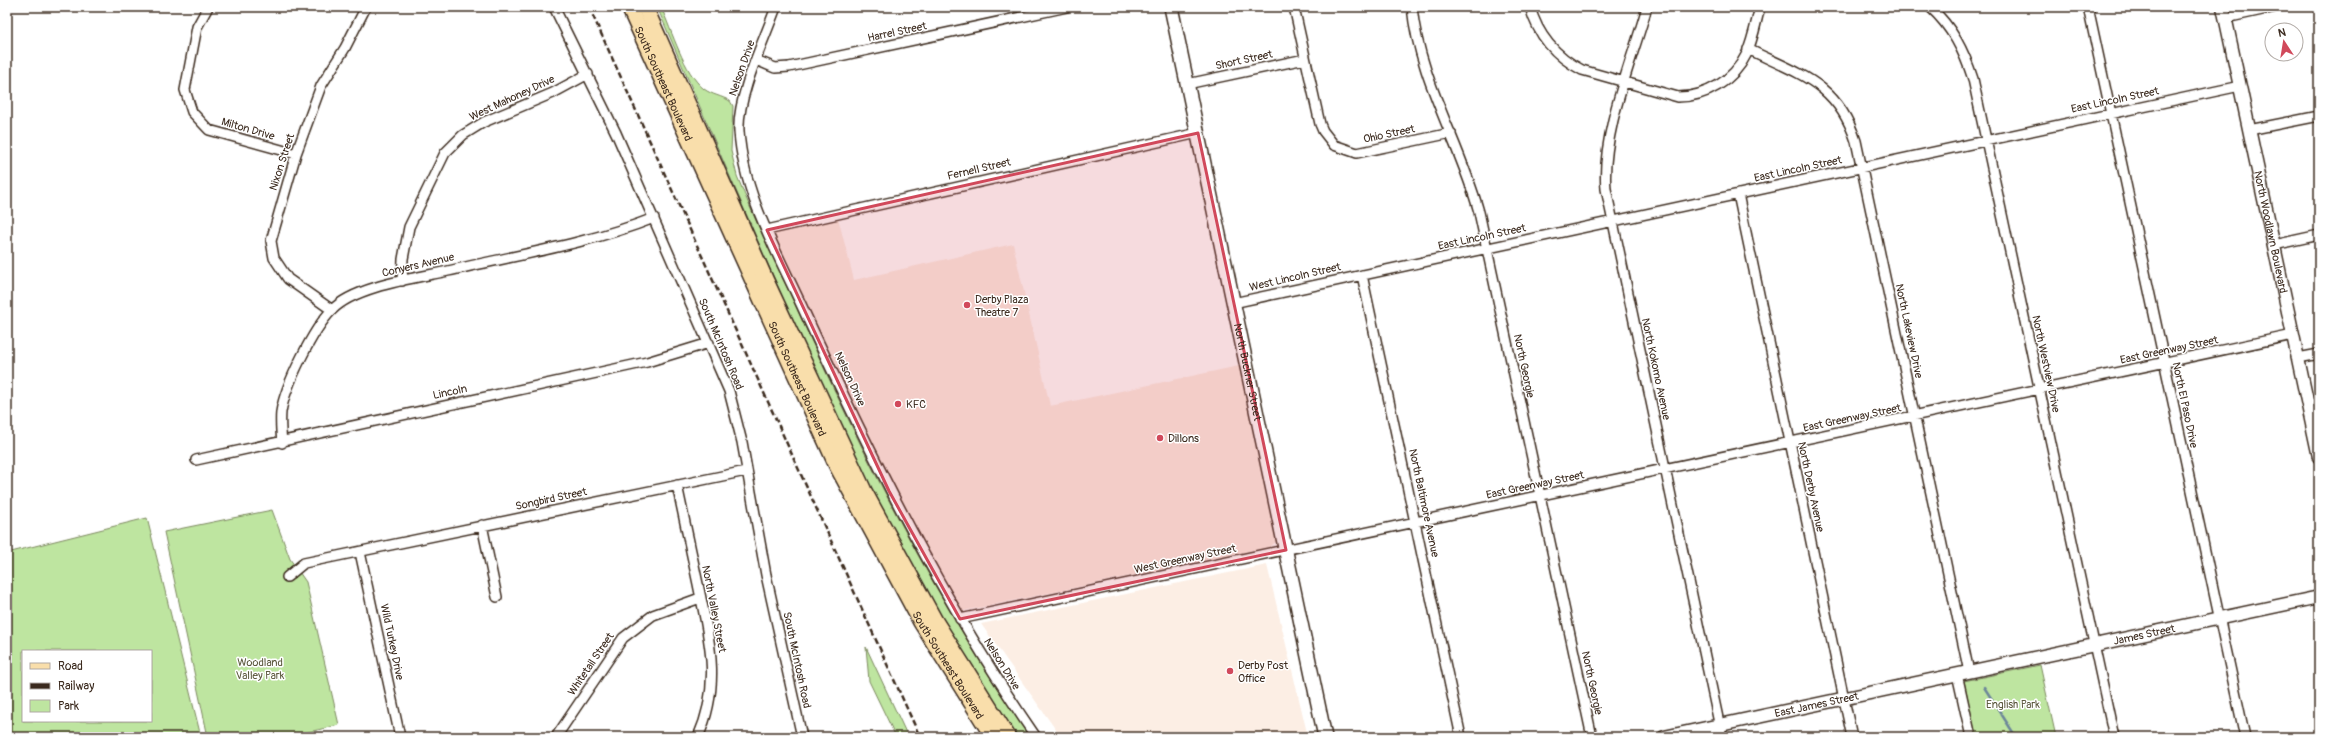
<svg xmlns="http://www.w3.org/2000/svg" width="2326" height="744" viewBox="0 0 2326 744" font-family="Pangolin,sans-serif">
  <rect width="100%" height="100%" fill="#fff"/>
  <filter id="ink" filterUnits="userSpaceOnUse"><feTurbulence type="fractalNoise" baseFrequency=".025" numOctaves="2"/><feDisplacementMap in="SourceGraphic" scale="8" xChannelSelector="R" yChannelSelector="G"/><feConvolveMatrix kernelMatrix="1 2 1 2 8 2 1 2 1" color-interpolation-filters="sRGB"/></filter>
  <g filter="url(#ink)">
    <path fill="#fceee4" d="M837 214 854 280 1013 244 1050 406 1239 366 1276 542 1269 547 963 611 869 448 767 230Z
      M1267 565 1308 737H1061L981 624Z"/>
    <path fill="#bee5a0" stroke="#7c885f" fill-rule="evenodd" d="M657 7H661C672 31 684 73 704 89 712 95 722 96 730 101L733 106 731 151 737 176C755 221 777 265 797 309 864 458 937 603 1030 737H1018C932 617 868 487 807 353 756 238 707 123 657 7Z
      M272 510 290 559 306 582 339 725 287 737H208L164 532Z
      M147 518 201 737H7V553ZM23 651H151V721H23Z
      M866 647 908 737H896L869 681Z
      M2040 665 2056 737H1976L1964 681Z"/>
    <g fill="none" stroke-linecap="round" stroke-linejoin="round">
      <path stroke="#6c8699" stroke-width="2.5" d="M1984 687 2016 737"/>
      <defs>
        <path id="minor" d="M208 7 197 27 185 90 192 112 209 130 296 154
          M554 7 616 133 729 391 742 442 766 575 802 737
          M776 7C764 41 737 96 739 131 743 195 779 255 805 313 873 460 944 604 1036 737
          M1294 7 1320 124 1323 131 1334 145 1357 153 1451 133
          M1412 7C1419 79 1460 143 1479 212L1592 737
          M1530 7C1538 36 1555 56 1582 70L1678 97C1706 97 1734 80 1746 55 1753 40 1756 22 1760 7
          M1647 7C1632 61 1601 133 1606 189L1722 737
          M1930 7C1952 27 1964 51 1973 79L2114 737
          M2088 7 2245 737
          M2226 18 2276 7
          M1748 49C1798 74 1837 82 1856 141L1969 672
          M756 60 775 68 789 67 1067 7
          M1187 84 1305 59
          M2249 130 2319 116
          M1738 194 1852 737
          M767 230 1198 133
          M2274 245 2319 235
          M1362 275 1461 737
          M402 281 403 259 409 227 445 153 463 135 484 122 553 93 588 74
          M1233 303 2240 86
          M332 310 288 279 274 258 271 241 296 154 321 86 345 48 366 7
          M2298 358 2319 354
          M282 443C281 432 280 423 281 412 285 386 313 329 332 310 355 286 416 278 448 271 517 255 588 244 654 218
          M196 460 647 362 709 343
          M677 485C684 518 691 551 698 584 709 638 722 684 698 737
          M482 525 497 597
          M360 552 400 737
          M287 577 304 563 746 471
          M960 619 2293 335
          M1957 674 1971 737
          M556 737 623 638 653 615 700 598"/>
        <g id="tertiary">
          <path id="s1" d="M2223 7 2319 457"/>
          <path id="s2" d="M1664 737 2319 597"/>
        </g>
        <g id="secondary">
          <path id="s3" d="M1171 7 1325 737"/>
        </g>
        <g id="primary">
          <path id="s4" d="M629 7 837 466 921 622 993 737"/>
          <path d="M645 7 766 281 864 491 935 621 1008 737"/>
        </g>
      </defs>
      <use href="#minor" stroke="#3b2a1e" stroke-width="12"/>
      <use href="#tertiary" stroke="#3b2a1e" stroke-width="15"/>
      <use href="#secondary" stroke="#3b2a1e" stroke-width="16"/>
      <use href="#primary" stroke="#3b2a1e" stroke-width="18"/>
      <use href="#minor" stroke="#fff" stroke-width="9"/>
      <use href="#tertiary" stroke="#fff" stroke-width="12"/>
      <use href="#secondary" stroke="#fff" stroke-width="13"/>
      <use href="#primary" stroke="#f9deab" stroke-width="15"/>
      <path stroke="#3b2a1e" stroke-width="2.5" stroke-dasharray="6 3" stroke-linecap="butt" d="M589 7 920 737"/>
    </g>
  </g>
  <path fill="#d1495b" fill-opacity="0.2" stroke="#d1495b" stroke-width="3" stroke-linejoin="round" d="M1198 133 1286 550 960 619 889 491 767 230Z"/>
  <g fill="#d1495b" stroke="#fff" stroke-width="1.5">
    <circle cx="967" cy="305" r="4"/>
    <circle cx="898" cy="404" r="4"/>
    <circle cx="1160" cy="438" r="4"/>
    <circle cx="1230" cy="671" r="4"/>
  </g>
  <g text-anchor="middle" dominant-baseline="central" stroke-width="3" stroke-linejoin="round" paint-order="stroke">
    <g font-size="11" fill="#3b2a1e" stroke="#fff">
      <text transform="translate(897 32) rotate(-12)">Harrel Street</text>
      <text transform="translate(1244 60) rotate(-12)">Short Street</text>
      <text transform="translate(742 68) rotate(-71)">Nelson Drive</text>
      <text stroke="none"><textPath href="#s4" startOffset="84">South Southeast Boulevard</textPath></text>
      <text transform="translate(512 98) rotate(-25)">West Mahoney Drive</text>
      <text transform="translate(2115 100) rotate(-12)">East Lincoln Street</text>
      <text transform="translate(248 129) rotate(16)">Milton Drive</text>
      <text transform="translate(1389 134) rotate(-12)">Ohio Street</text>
      <text transform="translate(282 162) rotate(-72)">Nixon Street</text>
      <text transform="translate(979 169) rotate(-13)">Fernell Street</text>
      <text transform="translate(1798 169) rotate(-12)">East Lincoln Street</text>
      <text stroke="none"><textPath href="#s1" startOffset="230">North Woodlawn Boulevard</textPath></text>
      <text transform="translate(1482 237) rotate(-12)">East Lincoln Street</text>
      <text transform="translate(418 265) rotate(-13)">Conyers Avenue</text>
      <text transform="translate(1295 277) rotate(-13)">West Lincoln Street</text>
      <text transform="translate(1909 331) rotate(78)">North Lakeview Drive</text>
      <text transform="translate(721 344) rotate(67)">South McIntosh Road</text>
      <text transform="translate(2169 350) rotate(-12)">East Greenway Street</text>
      <text transform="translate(2046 364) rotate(78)">North Westview Drive</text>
      <text transform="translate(1524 366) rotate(78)">North Georgie</text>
      <text transform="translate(1656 369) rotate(78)">North Kokomo Avenue</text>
      <text stroke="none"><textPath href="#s3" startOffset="373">North Buckner Street</textPath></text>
      <text stroke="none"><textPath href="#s4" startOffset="408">South Southeast Boulevard</textPath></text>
      <text transform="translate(850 379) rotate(65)">Nelson Drive</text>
      <text transform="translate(450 392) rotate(-12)">Lincoln</text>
      <text transform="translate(2185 405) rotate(78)">North El Paso Drive</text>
      <text transform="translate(1852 418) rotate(-12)">East Greenway Street</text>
      <text transform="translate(1535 485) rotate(-12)">East Greenway Street</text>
      <text transform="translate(1811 487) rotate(78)">North Derby Avenue</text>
      <text transform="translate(551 499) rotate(-12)">Songbird Street</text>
      <text transform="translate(1424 503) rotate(78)">North Baltimore Avenue</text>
      <text transform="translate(1185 559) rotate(-12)">West Greenway Street</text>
      <text transform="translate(714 609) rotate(79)">North Valley Street</text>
      <text stroke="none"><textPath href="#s2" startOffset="491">James Street</textPath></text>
      <text transform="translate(392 642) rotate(78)">Wild Turkey Drive</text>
      <text transform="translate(797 660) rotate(78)">South McIntosh Road</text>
      <text transform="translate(591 664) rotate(-56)">Whitetail Street</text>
      <text transform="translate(1002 664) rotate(58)">Nelson Drive</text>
      <text stroke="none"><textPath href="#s4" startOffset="732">South Southeast Boulevard</textPath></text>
      <text transform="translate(1592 683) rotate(78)">North Georgie</text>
      <text stroke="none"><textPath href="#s2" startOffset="156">East James Street</textPath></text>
    </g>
    <g font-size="11" fill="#3b2a1e" stroke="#fff" text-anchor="start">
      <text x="975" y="299">Derby Plaza<tspan x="975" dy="13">Theatre 7</tspan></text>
      <text x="906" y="404">KFC</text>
      <text x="1168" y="438">Dillons</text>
      <text x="1238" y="665">Derby Post<tspan x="1238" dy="13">Office</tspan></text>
    </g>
    <g font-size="11" fill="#5c593e" stroke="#fff">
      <text x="260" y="662">Woodland<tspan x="260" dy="13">Valley Park</tspan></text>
      <text x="2013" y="704">English Park</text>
    </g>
  </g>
  <rect width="2326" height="744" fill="none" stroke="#fff" stroke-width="24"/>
  <rect x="12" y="12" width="2302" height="720" fill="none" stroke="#3b2a1e" stroke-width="1.5" filter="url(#ink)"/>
  <rect x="22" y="650" width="130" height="72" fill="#ffffff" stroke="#b1aaa5"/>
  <rect x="30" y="663" width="20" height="6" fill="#f9deab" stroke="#b1aaa5"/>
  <text x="58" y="670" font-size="12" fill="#3b2a1e">Road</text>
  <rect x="30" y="683" width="20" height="6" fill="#3b2a1e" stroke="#b1aaa5"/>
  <text x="58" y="690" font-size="12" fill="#3b2a1e">Railway</text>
  <rect x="30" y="700" width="20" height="12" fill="#bee5a0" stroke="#b1aaa5"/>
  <text x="58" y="710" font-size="12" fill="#3b2a1e">Park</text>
  <g transform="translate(2284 42) rotate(348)"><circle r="19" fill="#ffffff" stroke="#b1aaa5"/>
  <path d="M0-3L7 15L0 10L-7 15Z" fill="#d1495b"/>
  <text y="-6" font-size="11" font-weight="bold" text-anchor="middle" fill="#3b2a1e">N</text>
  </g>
</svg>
